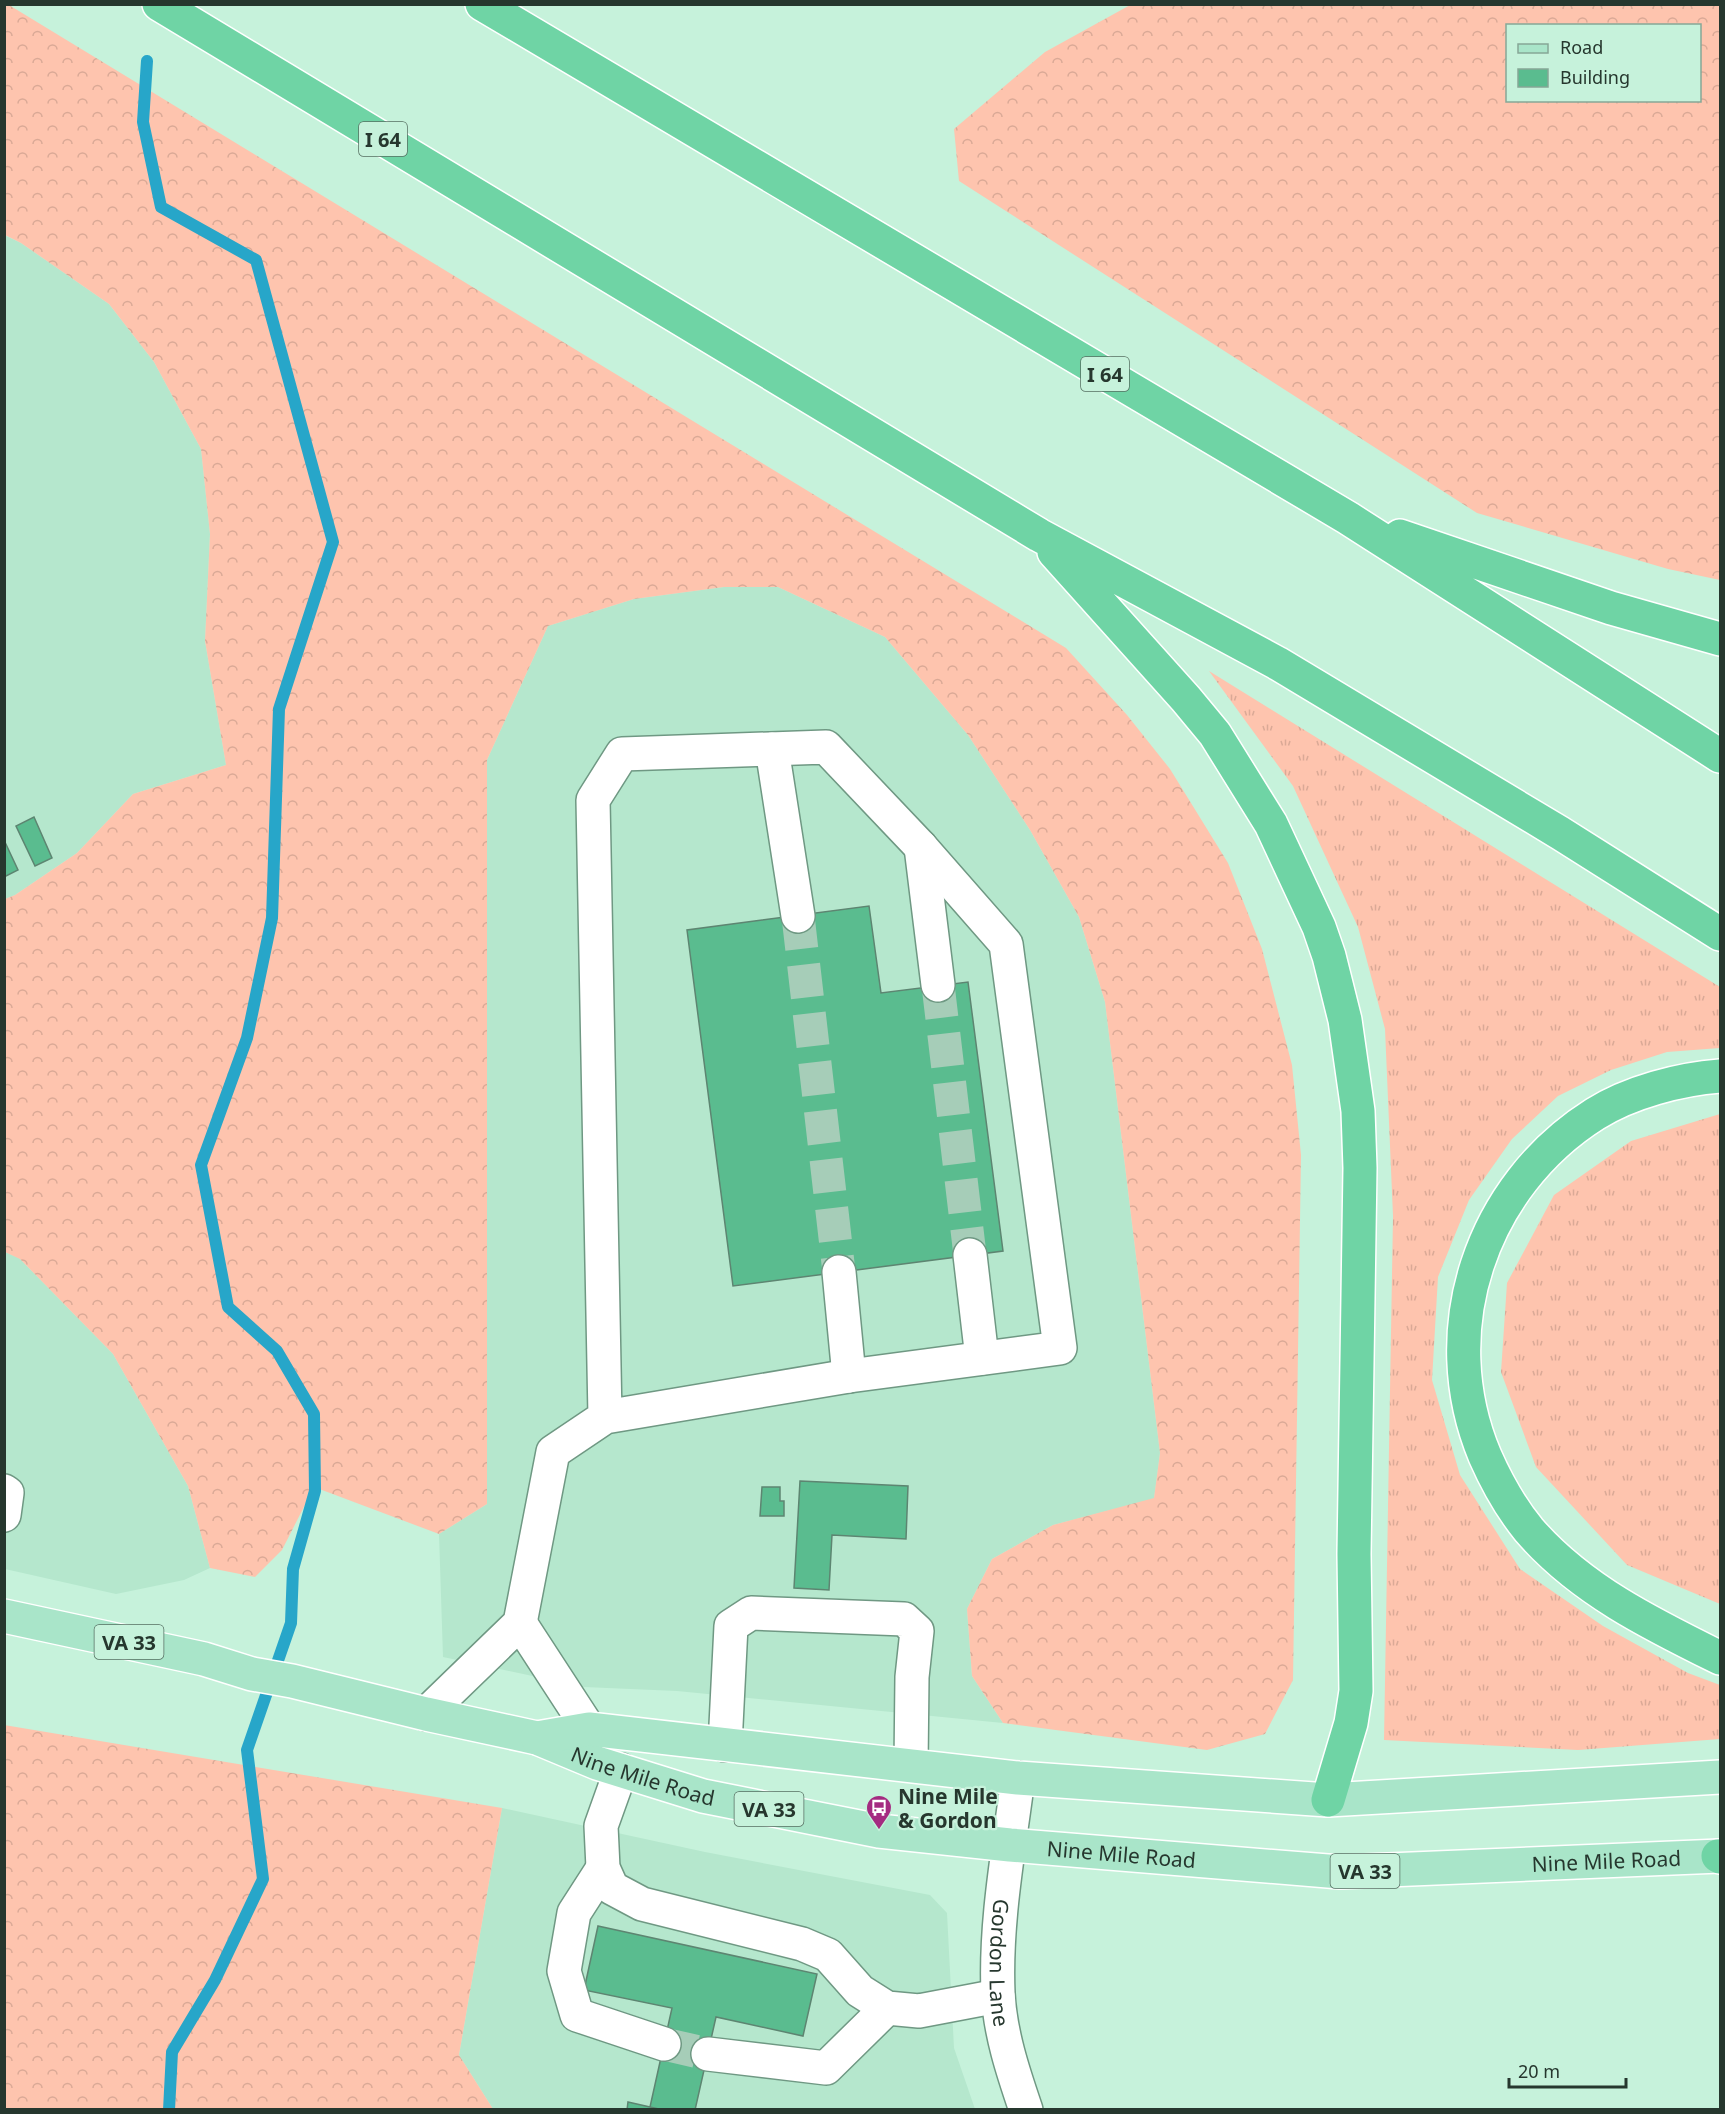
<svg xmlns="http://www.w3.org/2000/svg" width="1725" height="2114" viewBox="0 0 1725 2114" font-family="'Noto Sans',sans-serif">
  <defs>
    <pattern id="grass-tufts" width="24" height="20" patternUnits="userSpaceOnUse" patternTransform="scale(1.5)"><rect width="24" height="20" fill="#fec4ae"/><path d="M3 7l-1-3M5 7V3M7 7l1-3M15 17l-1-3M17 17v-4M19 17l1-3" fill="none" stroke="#daa996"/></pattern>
    <pattern id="forest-crowns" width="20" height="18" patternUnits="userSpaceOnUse" patternTransform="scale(1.5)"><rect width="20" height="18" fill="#fec4ae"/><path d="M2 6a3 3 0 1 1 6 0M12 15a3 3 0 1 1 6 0" fill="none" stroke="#daa996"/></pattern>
  </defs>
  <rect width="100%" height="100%" fill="#c6f2db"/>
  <path fill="#b5e7cd" d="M4 235 21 243 109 304 154 362 201 449 210 534 205 641 226 765 133 794 77 853 15 895 5 899Z
    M724 587H778L885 637 968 735 1030 830 1079 917 1105 1002 1160 1453 1154 1499 1053 1525 992 1559 967 1609 972 1676 1003 1723 677 1691 584 1687 443 1657 439 1534 487 1504V760L548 626 634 599Z
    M5 1252 19 1258 113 1354 188 1486 210 1568 184 1580 116 1594 5 1569Z
    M502 1808 705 1852 930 1895 947 1913 954 2048 975 2109H493L459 2055Z"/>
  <path fill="url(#grass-tufts)" d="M1209 671 1720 987V1048L1667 1052 1611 1070 1558 1096 1512 1139 1469 1200 1438 1277 1432 1380 1460 1475 1520 1569 1603 1626 1688 1673 1720 1685V1739L1578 1750 1384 1740 1393 1216 1385 1029 1358 927 1293 786Z
    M1720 1114V1604L1627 1565 1536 1467 1501 1372 1507 1283 1554 1195 1631 1141Z"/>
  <path fill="url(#forest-crowns)" fill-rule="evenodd" d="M1132 4 1720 5V580L1668 569 1477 513 959 181 954 129 1045 52ZM1508 26H1700V100H1508Z
    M9 5 1066 648 1127 715 1170 769 1228 863 1262 949 1292 1065 1301 1155 1293 1680 1265 1734 1207 1750 1003 1723 972 1676 967 1609 992 1559 1053 1525 1154 1498 1160 1453 1105 1002 1079 917 1030 830 968 735 885 637 778 587H724L634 599 548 626 487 760V1504L439 1534 314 1487 282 1550 255 1577 210 1568 188 1486 113 1354 20 1259 5 1252V899L15 895 77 853 133 794 226 765 205 641 210 534 201 449 154 362 109 304 21 243 5 235 4 5Z
    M4 1725 502 1808 459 2055 493 2109H5Z"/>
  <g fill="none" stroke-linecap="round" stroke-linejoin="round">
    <path stroke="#27a6c9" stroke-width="12" d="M147 61 143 122 161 207 256 260 333 542 279 709 272 918 247 1038 201 1165 228 1307 277 1351 314 1414 315 1491 293 1569 291 1623 247 1750 263 1879 215 1980 172 2052 169 2110"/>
  </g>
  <path fill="#5abc8f" stroke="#5d8571" stroke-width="1.5" d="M34 817 52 858 35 866 16 826Z
    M4 840 18 870 4 877Z
    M869 906 881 993 968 982 1003 1251 733 1286 687 930Z
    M800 1481 908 1486 906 1539 832 1535 829 1590 794 1588Z
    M762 1487H780V1501H784V1516H760Z
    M598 1926 817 1974 803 2036 716 2017 695 2110H663L650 2107 672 2008 584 1990Z
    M628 2102 650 2107 663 2110H627Z"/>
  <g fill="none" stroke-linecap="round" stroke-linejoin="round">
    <path stroke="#a6cdb8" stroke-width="33" stroke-dasharray="33 16" stroke-linecap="butt" d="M798 916 839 1272
      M938 985 970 1255
      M664 2044 708 2054"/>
    <defs>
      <g id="minor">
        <path d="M772 749 798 916"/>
        <path d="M921 847 938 985"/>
        <path d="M970 1255 982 1358"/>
        <path d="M839 1272 849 1376"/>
        <path d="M4 1491 7 1493 4 1515"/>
        <path d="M520 1623 589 1729"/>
        <path d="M426 1714 520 1623 553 1452 605 1417 593 800 622 754 826 747 921 847 1006 944 1060 1348 849 1376 605 1417"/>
        <path d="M725 1745 731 1626 751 1613 904 1619 917 1631 912 1677 911 1765"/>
        <path d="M621 1770 601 1826 603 1868 612 1888 642 1904 802 1944 828 1955 860 1991 887 2008 919 2011 998 1996"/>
        <path id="s1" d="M1018 1778C1009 1849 995 1921 998 1993 1000 2033 1013 2072 1026 2110"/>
        <path d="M603 1868 574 1913 564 1971 577 2015 664 2044"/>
        <path d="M708 2054 826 2068 887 2008"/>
      </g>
      <g id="major">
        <path id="s2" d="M4 1616 204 1659 252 1674 292 1681 426 1714 537 1738 597 1763 703 1796 879 1831 1010 1845 1340 1872 1720 1856"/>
        <path d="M537 1738 589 1729 1018 1778 1328 1800 1720 1777"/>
      </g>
      <path id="highway" d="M159 4 1039 535 1277 663 1560 833 1720 934
        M482 4 1348 518 1720 756
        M1400 536 1611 608 1720 639
        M1054 552 1186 699 1215 734 1271 824 1319 927 1329 956 1345 1020 1358 1111 1360 1168 1354 1554 1356 1691 1351 1723 1328 1800
        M1720 1076C1680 1079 1630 1092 1595 1114 1481 1186 1432 1330 1485 1456 1496 1481 1511 1508 1529 1530 1580 1589 1651 1624 1720 1658
        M1718 1856 1720 1857"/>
    </defs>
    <use href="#minor" stroke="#6f9883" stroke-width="36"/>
    <use href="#major" stroke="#fff" stroke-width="36"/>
    <use href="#highway" stroke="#fff" stroke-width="36"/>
    <use href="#minor" stroke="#fff" stroke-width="33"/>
    <use href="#major" stroke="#a9e5c9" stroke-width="33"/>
    <use href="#highway" stroke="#6fd4a5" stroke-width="33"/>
  </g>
  <defs>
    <symbol id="bus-pin" viewBox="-11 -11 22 30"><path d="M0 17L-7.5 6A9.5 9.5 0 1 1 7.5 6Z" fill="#a42b81" stroke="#c6f2db"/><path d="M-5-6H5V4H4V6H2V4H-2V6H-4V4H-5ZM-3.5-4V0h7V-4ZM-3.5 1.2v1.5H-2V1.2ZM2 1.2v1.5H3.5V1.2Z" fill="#fff"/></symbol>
  </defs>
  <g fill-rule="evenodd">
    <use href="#bus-pin" x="864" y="1793" width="30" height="40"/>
  </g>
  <g text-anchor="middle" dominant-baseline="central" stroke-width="4.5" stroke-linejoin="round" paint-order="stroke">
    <g fill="#c6f2db" stroke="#566f62" stroke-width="1.5">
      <rect x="359" y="122" width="48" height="34" rx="4.5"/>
      <rect x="1081" y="357" width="48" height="34" rx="4.5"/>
      <rect x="94.5" y="1625" width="69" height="34" rx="4.5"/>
      <rect x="734.5" y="1792" width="69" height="34" rx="4.5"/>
      <rect x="1330.5" y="1854" width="69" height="34" rx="4.5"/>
    </g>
    <g font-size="20" font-weight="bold" fill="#26372e">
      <text x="383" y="139">I 64</text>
      <text x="1105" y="374">I 64</text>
      <text x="129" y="1642">VA 33</text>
      <text x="769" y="1809">VA 33</text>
      <text x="1365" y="1871">VA 33</text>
    </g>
    <g font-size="21" fill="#26372e" stroke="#c6f2db">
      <text stroke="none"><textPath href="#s2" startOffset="660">Nine Mile Road</textPath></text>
      <text stroke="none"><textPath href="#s2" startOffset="1146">Nine Mile Road</textPath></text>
      <text stroke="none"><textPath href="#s2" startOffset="1632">Nine Mile Road</textPath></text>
      <text stroke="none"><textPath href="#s1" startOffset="186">Gordon Lane</textPath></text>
    </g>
    <g font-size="21" font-weight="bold" fill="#26372e" stroke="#c6f2db" text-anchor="start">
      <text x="898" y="1796">Nine Mile<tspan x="898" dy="24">&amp; Gordon</tspan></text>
    </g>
  </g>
  <rect width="1725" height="2114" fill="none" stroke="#26372e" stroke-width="12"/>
  <rect x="1506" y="24" width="195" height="78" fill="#c6f2db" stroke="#86a796" stroke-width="1.5"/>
  <rect x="1518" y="44" width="30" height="9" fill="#a9e5c9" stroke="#86a796" stroke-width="1.5"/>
  <text x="1560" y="54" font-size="18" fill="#26372e">Road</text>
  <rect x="1518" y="69" width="30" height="18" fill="#5abc8f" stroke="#86a796" stroke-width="1.5"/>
  <text x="1560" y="84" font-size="18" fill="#26372e">Building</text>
  <path d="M1509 2078v9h117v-9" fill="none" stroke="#26372e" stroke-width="3"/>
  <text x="1518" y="2078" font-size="18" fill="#26372e" stroke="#c6f2db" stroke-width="4.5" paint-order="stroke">20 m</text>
</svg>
